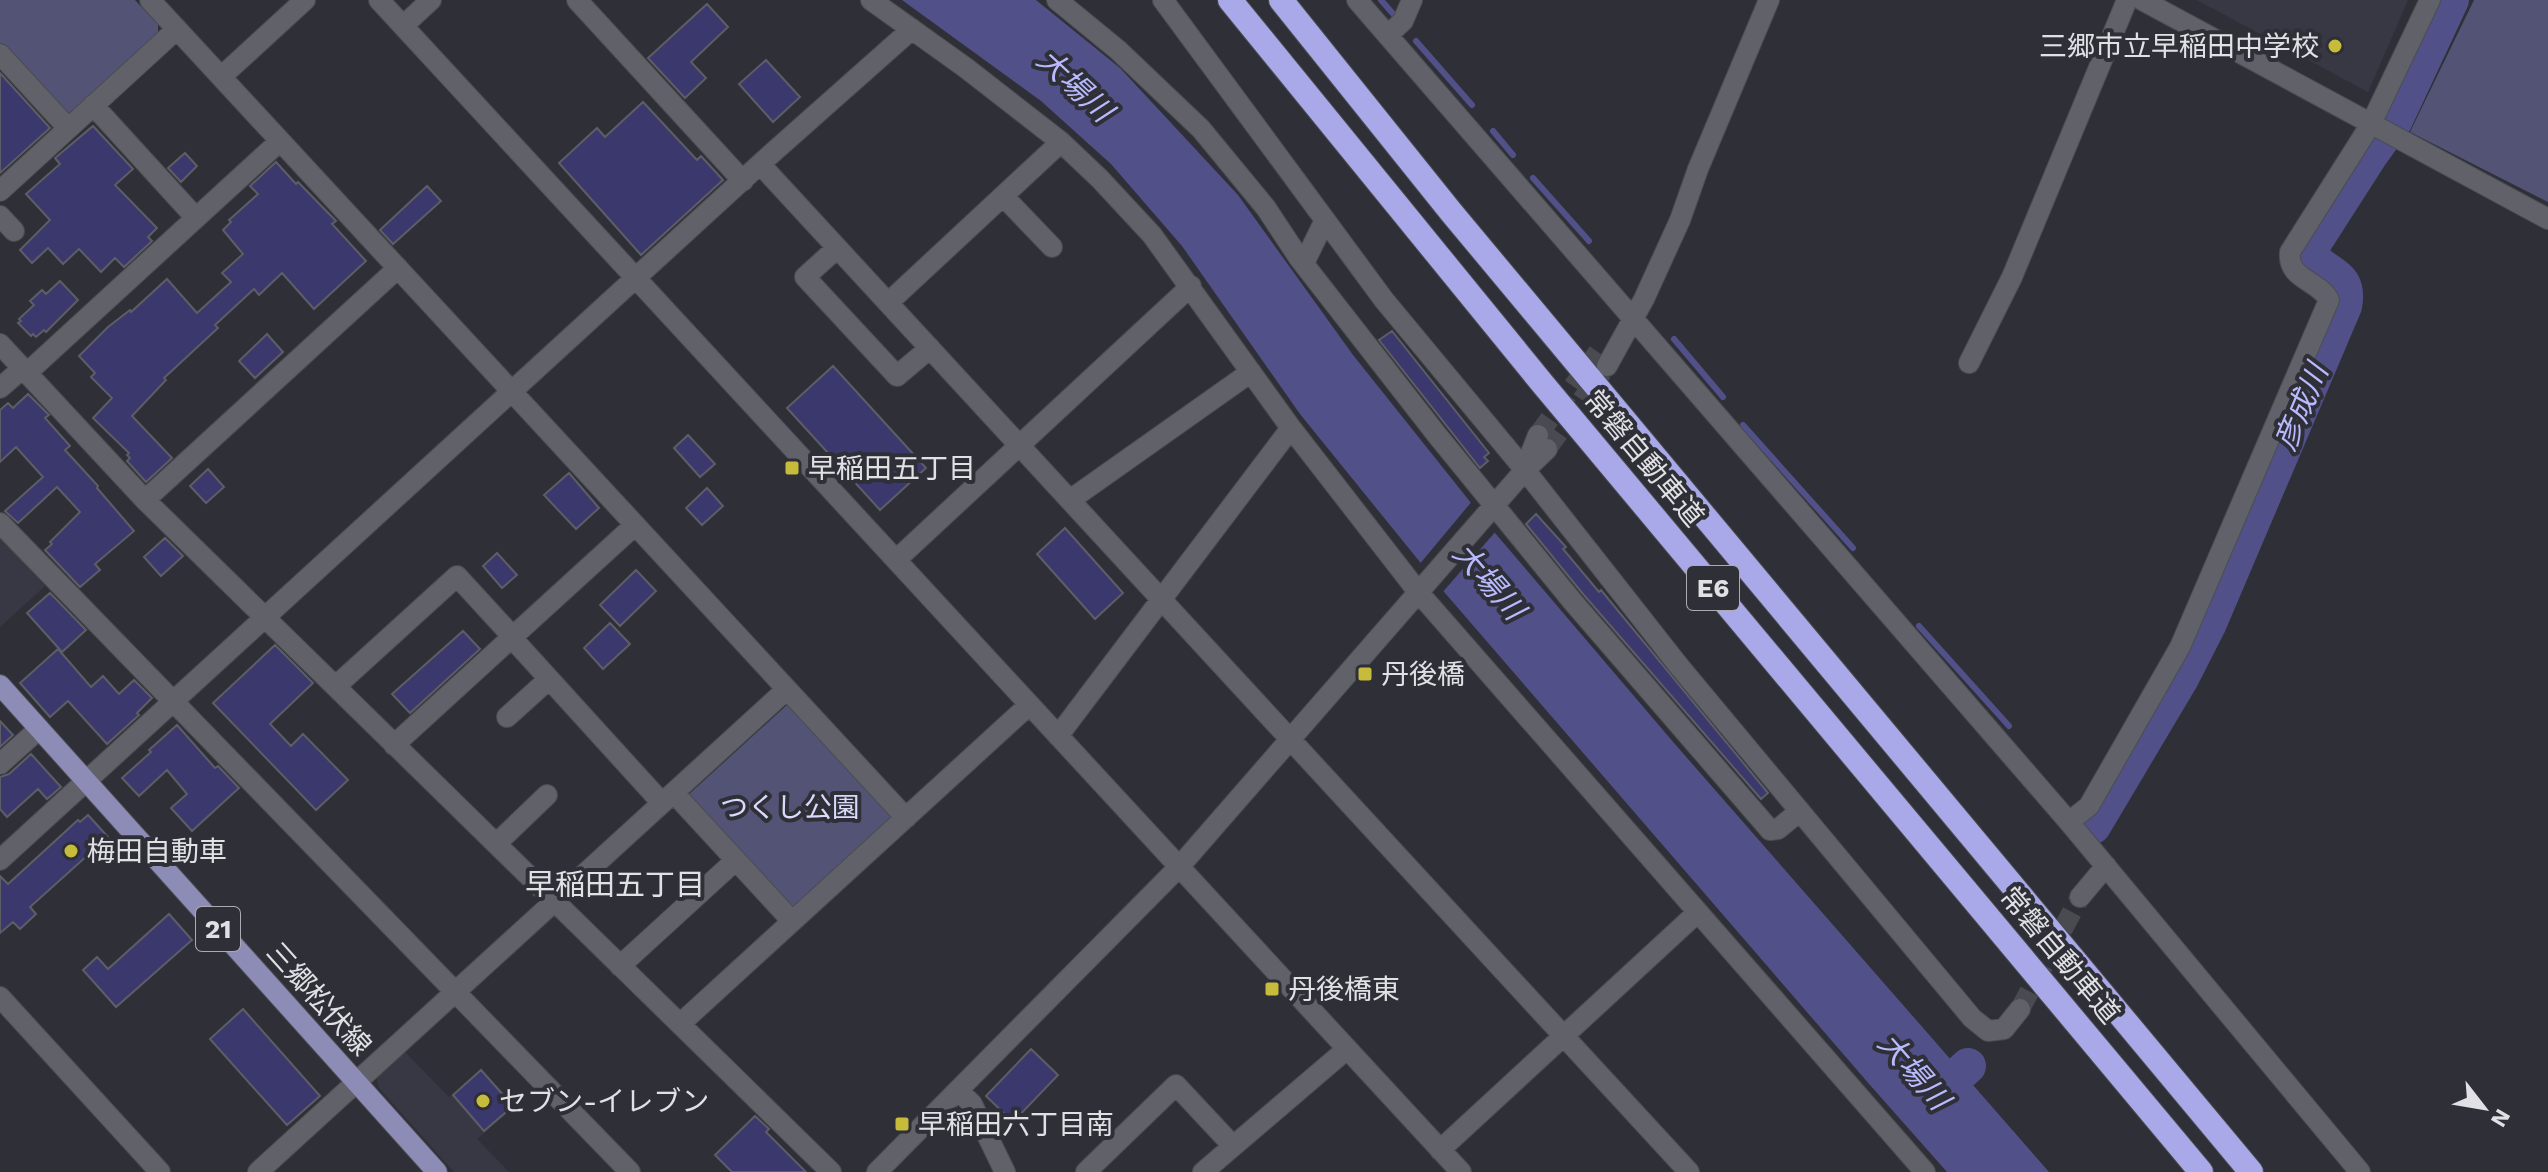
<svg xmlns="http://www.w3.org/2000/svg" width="2548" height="1172" viewBox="0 0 2548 1172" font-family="'Work Sans','Noto Sans JP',sans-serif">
  <rect width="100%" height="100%" fill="#2f3037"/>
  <path fill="#383845" d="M2197 0H2408L2368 92Z
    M0 537 45 586 0 627Z
    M405 1052 449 1097 481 1069 516 1106 477 1139 509 1172H454L379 1088 377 1077Z"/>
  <path fill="#535376" d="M0 0H135L158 24V34L70 115H63L0 47Z
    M2474 0H2548V202L2410 132Z
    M788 704 893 819 792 910 687 796Z"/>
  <path fill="#525088" d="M902 0H1036L1120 68 1238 195 1353 355 1495 533 1674 743 2049 1172H1947L1870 1085 1445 593 1300 414 1182 246 1111 164 1041 101Z"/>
  <path fill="#2f3037" d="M1473 500 1497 530 1441 594 1418 566Z"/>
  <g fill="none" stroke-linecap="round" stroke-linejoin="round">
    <path stroke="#525088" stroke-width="6" d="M1381 0 1395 16
      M1416 41 1472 105
      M1493 131 1513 155
      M1533 178 1589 241
      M1674 339 1723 397
      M1743 425 1853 548
      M1919 626 2009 726"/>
    <path stroke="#525088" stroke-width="36" d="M2093 826 2181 678 2209 623 2344 306C2351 272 2324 276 2310 255L2311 247 2370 155 2395 120 2451 0
      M1934 1097 1968 1066"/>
  </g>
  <path fill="#3b386e" stroke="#5d5d66" stroke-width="2" d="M707 4 728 27 691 62 706 78 685 98 648 58Z
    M766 60 800 97 773 122 739 84Z
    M0 73 50 128 0 173Z
    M643 102 697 160 701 156 723 180 641 255 559 163 597 128 605 137Z
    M93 126 133 169 115 185 157 228 148 237 152 241 124 267 115 258 101 272 79 249 63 264 48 248 32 263 20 250 50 220 26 194 60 164 55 158Z
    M185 153 197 166 181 182 168 168Z
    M276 162 296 184 298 182 336 221 332 224 366 261 314 309 282 273 259 295 254 289 215 325 218 328 164 378 166 380 132 416 172 458 146 482 127 461 130 458 127 455 129 453 93 418 112 398 91 377 95 373 79 356 108 327 130 310 131 312 167 279 197 313 231 282 222 273 243 254 223 230 231 222 229 220 258 194 250 186Z
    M427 186 441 201 393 244 380 230Z
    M60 281 78 300 46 332 44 330 36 337 33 334 31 336 18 323 21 321 19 319 34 305 30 301 42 290 46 294Z
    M1392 331 1489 453 1484 457 1488 461 1480 468 1379 340Z
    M267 334 283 352 255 378 239 361Z
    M833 366 926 468 880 510 787 408Z
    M28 394 49 415 45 418 70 446 65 450 98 486 97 488 134 531 95 564 100 570 80 587 45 550 52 544 50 542 80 512 57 487 18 523 5 511 43 477 16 447 0 462V410L8 403 13 408Z
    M688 435 715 464 700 477 674 448Z
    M208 469 224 487 206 503 190 486Z
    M569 473 599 508 576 529 544 495Z
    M707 488 723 506 702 525 686 508Z
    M1536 514 1566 547 1563 549 1599 592 1601 590 1768 793 1761 799 1583 594 1526 524Z
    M1065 528 1123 593 1095 619 1037 554Z
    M165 538 183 556 161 576 144 557Z
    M497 553 517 575 502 588 483 566Z
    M636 570 656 591 620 626 600 605Z
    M50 593 86 630 62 652 27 613Z
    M610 623 630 644 603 669 584 648Z
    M463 631 480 649 410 713 392 694Z
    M275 645 313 683 270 724 291 746 303 734 348 780 316 810 213 703Z
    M58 649 91 687 103 676 119 694 134 680 152 698 137 713 139 715 107 744 68 701 50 717 20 683Z
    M0 721 13 735 0 747Z
    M177 725 215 768 218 766 239 788 192 831 171 808 187 794 167 770 139 796 122 778 151 752 149 750Z
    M31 754 61 787 47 799 38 789 7 817 0 809V777L9 774Z
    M88 815 108 837 30 907 36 914 20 929 13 922 0 933V876L8 884 78 820 80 822Z
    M169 914 192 940 116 1007 83 970 97 957 108 969Z
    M243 1009 320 1096 287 1125 210 1039Z
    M1031 1049 1058 1075 1013 1122 986 1096Z
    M481 1070 513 1106 484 1131 453 1095Z
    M755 1116 769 1129 766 1132 806 1172H732L715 1155Z"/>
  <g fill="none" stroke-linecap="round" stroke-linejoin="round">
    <path stroke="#4a4a51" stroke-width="20" stroke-dasharray="20 10" stroke-linecap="butt" d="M1538 435 1598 352
      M1547 449 1602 372
      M2020 1009 2080 897"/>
    <defs>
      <path id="minor" d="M150 0 906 818
        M379 0 1461 1172
        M577 0 743 181
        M871 0 966 68 1061 142 1100 179 1152 235 1291 428 1419 593 1925 1172
        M1057 0 1118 50 1201 129 1266 208 1299 258 1437 435 1573 602 1770 830 1778 829 1800 811
        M1163 0 1384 300 1525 470 1679 666 1972 1018 1988 1031 2004 1029 2020 1009
        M1357 0 2069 822 2360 1172
        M2142 0 2548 219
        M403 26 431 0
        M1388 35 1403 21 1412 0
        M0 54 68 128
        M221 77 305 0
        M93 105 196 218
        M760 164 1689 1172
        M0 191 177 29
        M1004 197 1052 247
        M0 216 14 231
        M837 248 805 277 897 376 930 348
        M1304 263 1325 220
        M889 302 1061 142
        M0 344 145 500 831 1172
        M1969 363 2012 277 2127 0
        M1607 366 1644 299 1680 220 1698 169 1769 0
        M28 372 280 141
        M0 388 23 368
        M1526 466 1538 435
        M145 500 398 268
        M1070 500 1251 372
        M0 523 630 1172
        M896 560 1191 286
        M511 637 662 803
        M336 686 457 576 512 636
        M507 717 549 679
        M1058 736 1291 428
        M394 745 634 526
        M0 764 39 729
        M674 793 792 921
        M2069 822 2089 806 2180 647 2329 300C2319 280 2287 280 2290 252L2371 124 2430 0
        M496 844 547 795
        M0 860 760 164 912 29
        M2080 897 2106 866
        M620 966 736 860
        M0 997 160 1172
        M680 1024 1029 705
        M958 1090 972 1104 1005 1172
        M1440 1150 1698 912
        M258 1172 786 690
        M877 1172 1179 867 1525 470 1547 449
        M1086 1172 1176 1085 1233 1146
        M1203 1172 1347 1049"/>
      <path id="major" d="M0 685 437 1172"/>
      <path id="highway" d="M1230 0 1542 383 2201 1172
        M1281 0 1451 212 2251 1172"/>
    </defs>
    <use href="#minor" stroke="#4b4c52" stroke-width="22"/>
    <use href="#major" stroke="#4b4c52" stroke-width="22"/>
    <use href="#highway" stroke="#4b4c52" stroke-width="26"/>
    <use href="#minor" stroke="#616169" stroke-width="20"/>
    <use href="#major" stroke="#8c8cb6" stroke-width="20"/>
    <use href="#highway" stroke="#a9a9e9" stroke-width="24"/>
  </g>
  <g fill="#c7bb3b" stroke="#2f3037" stroke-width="3">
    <circle cx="2335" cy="46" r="8"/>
    <rect x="784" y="460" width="16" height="16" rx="4"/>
    <rect x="1357" y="666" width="16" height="16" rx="4"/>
    <circle cx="71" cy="851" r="8"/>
    <rect x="1264" y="981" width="16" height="16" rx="4"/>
    <circle cx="483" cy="1101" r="8"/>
    <rect x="894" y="1116" width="16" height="16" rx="4"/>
  </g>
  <g text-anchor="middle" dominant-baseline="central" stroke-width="8" stroke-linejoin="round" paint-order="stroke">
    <g fill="#2f3037" stroke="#ababb1" stroke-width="2">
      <rect x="1687" y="566" width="52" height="44" rx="6"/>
      <rect x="196" y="907" width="44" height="44" rx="6"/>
    </g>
    <g font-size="26" font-weight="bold" fill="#e0e0e5">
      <text x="1713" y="588">E6</text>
      <text x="218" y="929">21</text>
    </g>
    <g font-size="28" fill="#e0e0e5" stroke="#2f3037" text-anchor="start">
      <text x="2319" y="46" text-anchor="end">三郷市立早稲田中学校</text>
      <text x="808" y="468">早稲田五丁目</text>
      <text x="1381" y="674">丹後橋</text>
      <text x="87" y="851">梅田自動車</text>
      <text x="1288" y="989">丹後橋東</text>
      <text x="499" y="1101">セブン-イレブン</text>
      <text x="918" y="1124">早稲田六丁目南</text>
    </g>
    <g font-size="28" fill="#e0e0e5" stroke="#2f3037">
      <text transform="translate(1644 458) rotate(50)">常磐自動車道</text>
      <text transform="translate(2060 955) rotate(50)">常磐自動車道</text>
      <text transform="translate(319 999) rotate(48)">三郷松伏線</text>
    </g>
    <g font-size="28" fill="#d8d9fc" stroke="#2f3037">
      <text x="790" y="807">つくし公園</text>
    </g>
    <g font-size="30" font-style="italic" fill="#b9b9fe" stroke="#2f3037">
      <text transform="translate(1075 85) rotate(43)">大場川</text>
      <text transform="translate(2301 407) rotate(-67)">彦成川</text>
      <text transform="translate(1489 581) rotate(49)">大場川</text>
      <text transform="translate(1914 1071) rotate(49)">大場川</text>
    </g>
    <g font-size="30" fill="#e0e0e5" stroke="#2f3037">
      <text x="615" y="884">早稲田五丁目</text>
    </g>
  </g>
  <g transform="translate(2484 1108) rotate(121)" stroke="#2f3037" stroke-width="6" paint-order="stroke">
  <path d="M0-6L14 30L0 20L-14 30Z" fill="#e0e0e5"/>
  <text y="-12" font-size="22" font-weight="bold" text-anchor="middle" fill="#e0e0e5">N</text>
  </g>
</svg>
